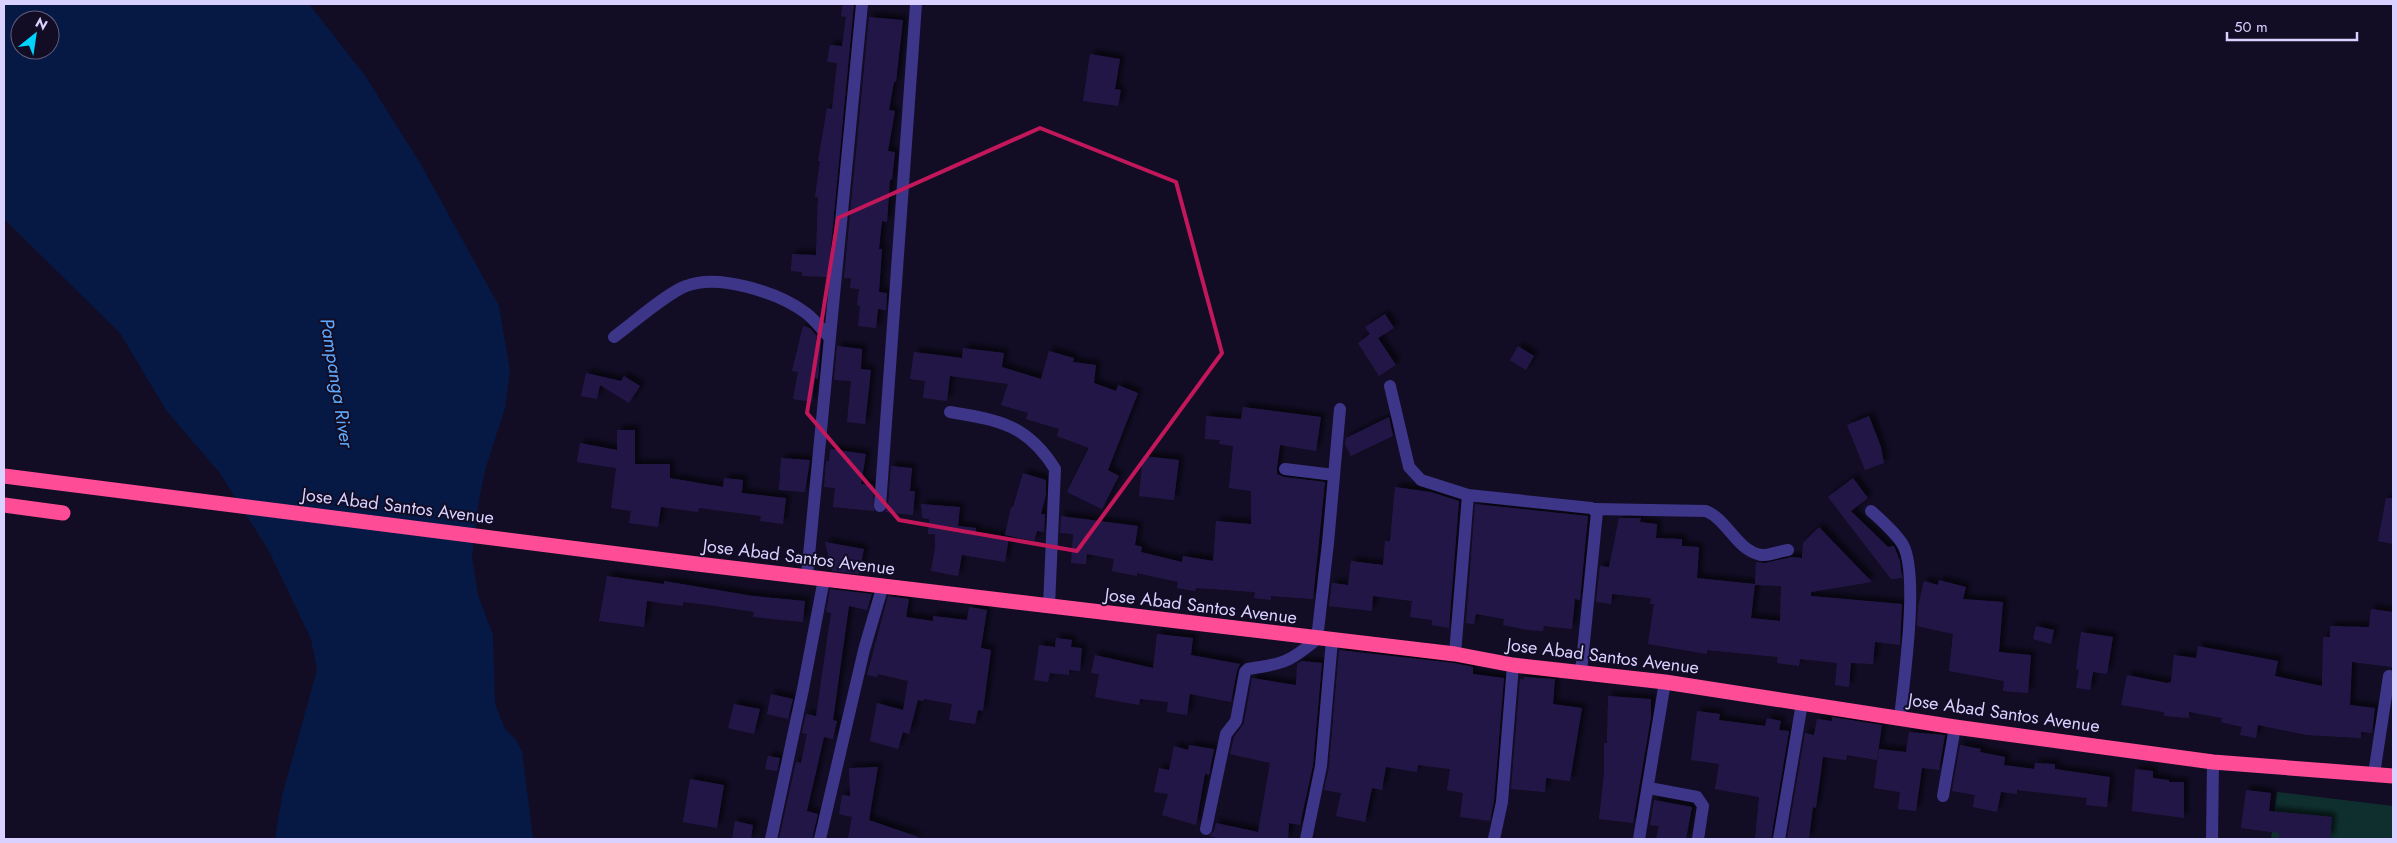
<svg xmlns="http://www.w3.org/2000/svg" width="2397" height="843" viewBox="0 0 2397 843" font-family="Jost,sans-serif">
  <defs>
    <filter id="shadow"><feDropShadow dx="4.5" dy="-4.5" stdDeviation="2.5" flood-color="#0009"/></filter>
  </defs>
  <rect width="100%" height="100%" fill="#120d25"/>
  <path fill="#0f2f2f" d="M2277 792 2393 806V839H2271Z"/>
  <path fill="#061945" fill-rule="evenodd" d="M4 4H309L366 77 420 163 499 306 510 371 505 408 486 467 479 499 472 557 478 595 493 635 495 704 505 729 516 740 522 751 533 839H275L282 796 317 670 311 639 268 549 219 472 166 410 120 333 4 219ZM20 20H50V50H20Z"/>
  <path fill="#241847" fill-rule="evenodd" filter="url(#shadow)" d="M843 4H854L828 277 802 276V272L791 271 792 254 816 255 818 197H815L820 161H818L827 108 832 109 837 63 827 62 830 45 842 46 846 17 841 16Z
    M869 17 903 20 896 82H894L889 110 895 111 888 151 895 152 892 180H890L887 222 882 221 879 249H882L879 292 887 293 886 310 878 309 876 328 858 326 860 306 857 305 859 289 850 288 851 278H844Z
    M1090 54 1120 59 1115 89 1121 90 1118 106 1083 101Z
    M1385 314 1394 328 1378 338 1396 365 1379 376 1358 343 1370 334 1365 327Z
    M803 326 810 328 817 336 816 340 821 341 818 379 815 378 812 402 793 399 798 372 792 371Z
    M837 346 862 349 861 369 871 370 865 424 847 422 851 381 834 380Z
    M1518 346 1534 356 1526 370 1510 360Z
    M963 348 1004 353 1002 367 1041 379 1049 351 1074 358 1073 362 1096 365 1094 383 1116 391 1118 385 1138 393 1108 470 1119 476 1102 509 1067 492 1089 448 1057 436 1059 429 1026 419 1028 413 1001 405 1008 384 950 376 947 401 923 398 925 381 910 379 914 352 962 358Z
    M586 373 621 381 624 376 640 386 629 403 600 385 597 399 581 396Z
    M1243 407 1321 417 1316 451 1280 445 1277 468V474L1284 477 1325 482 1313 599 1271 596V600L1254 598 1255 592 1196 588 1195 591 1177 588 1178 582 1137 573V576L1112 571 1114 559 1087 554 1086 564 1071 563 1073 534 1060 533 1061 516 1138 526 1135 545 1142 547 1141 552 1182 562 1183 556 1213 561 1216 521 1251 524V491L1229 488 1233 446 1219 444 1220 440 1205 439 1206 416 1241 419Z
    M1869 416 1881 447 1884 463 1865 470 1847 425Z
    M1389 417 1393 436 1351 456 1345 444 1346 438Z
    M617 430H635V464H670V478L723 487 724 478 743 480 742 493 786 498 783 524 760 521 761 516 699 508 698 512 661 507 658 527 629 523 631 511 611 508 616 468 577 462 580 443 617 450Z
    M830 449 866 454 861 484 873 485 874 511 833 507 835 488 824 487 826 461H829Z
    M1143 456 1179 460 1174 500 1139 496Z
    M781 458 810 460 805 492 779 490Z
    M891 466 912 468 910 491H915L913 515 885 512 888 507Z
    M1023 473 1046 480V495L1041 514H1045L1044 532 1037 531 1034 541 1005 535 1011 507H1013Z
    M1853 478 1868 498 1851 511 1888 547 1894 546 1900 561 1902 578 1891 579 1828 497Z
    M1395 487 1431 492 1459 501 1449 628 1432 625V620L1410 617 1412 601 1373 596 1372 611 1329 606 1332 583 1348 585 1351 561 1383 565 1385 541H1390Z
    M2386 498H2393V544L2378 541Z
    M921 504 960 507 958 526 976 528V532L1009 537 1005 562 962 555 958 576 931 571 935 548V534H928L929 519 922 518Z
    M1475 504 1588 516 1580 600 1575 599 1572 629 1544 626 1543 631 1528 630 1503 625 1504 619 1476 614 1474 624 1466 623Z
    M1619 518H1641L1640 522 1657 524 1656 538 1682 539V546L1699 547 1697 578 1755 584 1756 562 1765 563 1792 557 1802 558 1803 543 1819 527 1872 582 1811 592V596L1902 604 1900 645 1875 642 1873 664 1851 663 1849 687 1835 685 1837 663 1800 659 1799 666 1777 663 1778 657 1707 650V654L1648 644 1654 604H1650L1651 598 1612 594 1611 604 1596 602 1600 566 1609 567ZM1755 585 1781 586 1780 621 1751 618Z
    M825 542 864 549 859 574 832 571Z
    M607 576 664 584V581L753 596 805 601 803 622 753 617 754 612 709 605 683 602V606L647 601 644 627 599 621Z
    M1939 580 1966 587 1963 599 2003 602 1999 652 2031 655 2028 693 2003 691 2004 681 1949 671 1953 634 1917 626 1918 607 1924 581 1938 585Z
    M830 589 872 594 867 610 849 606 833 720 837 721 833 739 824 737 807 811 818 814 812 839H779L796 762 801 763 807 734 802 733 806 714 816 716 831 613 826 612Z
    M888 596 909 599 906 617 933 621V616L967 620 969 607 987 610 981 648 991 650 983 711 978 710 975 724 949 720 952 704 924 699 923 701 918 700 909 734 903 732 898 749 870 741 877 703 903 710 908 681 878 674 877 677 867 675Z
    M2371 609 2393 612V659L2392 667 2352 662 2350 705 2375 708 2372 733 2361 732V738L2307 735 2258 725 2256 738 2240 735 2242 727 2221 722 2222 718 2189 712V718L2164 716V712L2121 705 2127 675 2167 683 2171 682 2174 655 2196 658 2198 646 2278 661 2275 676 2322 686 2323 637H2330V626L2369 627Z
    M2036 626 2054 630 2051 644 2033 639Z
    M2081 632 2113 637 2107 674 2093 672 2090 690 2076 688 2079 670 2076 669Z
    M1157 634 1193 638 1191 655 1240 664 1237 671 1231 702 1190 694 1187 715 1167 712 1168 702 1140 699 1139 705 1095 697 1099 674 1091 673 1095 655 1153 668Z
    M1056 638 1072 640 1071 647 1082 648 1080 671 1069 670V675L1050 673 1048 682 1034 680 1039 645 1055 647Z
    M1339 650 1454 663 1473 667V674L1504 678 1494 801 1490 821 1460 817 1463 793 1447 790 1450 769 1418 765 1417 772 1386 767 1382 790 1372 788 1365 822 1336 816 1341 793 1324 790 1329 767Z
    M1302 661 1322 663 1313 765 1300 825 1289 823 1288 839H1224L1209 836 1214 831 1216 823 1258 832 1270 763 1230 754 1234 737 1244 723 1252 678 1296 685 1297 664Z
    M1524 677 1555 679 1553 704 1582 708 1570 781 1546 778 1545 792 1511 789 1520 679 1523 680Z
    M771 694 793 699 788 719 767 714Z
    M1608 696 1651 699V717L1633 823 1599 819 1604 774V743H1607Z
    M734 704 760 709 754 734 728 728Z
    M1697 711 1720 714 1719 720 1765 726 1767 718 1781 721 1779 730 1789 731 1771 839H1755L1759 797 1715 789 1719 764 1691 760Z
    M1832 717 1882 725 1877 760 1847 755 1846 760 1823 757 1816 808 1813 807 1809 839H1787L1805 733 1814 735 1817 719 1832 721Z
    M1909 732 1945 735 1939 770 1922 768 1916 811 1898 809 1900 792 1874 788 1879 749 1906 752Z
    M1189 745 1214 749 1209 775 1205 774 1196 825 1162 815 1168 794 1154 792 1159 768 1169 770 1174 746 1188 750Z
    M1960 745 1981 749 1980 752 2005 757 2004 765 2034 769 2035 763 2055 764V769L2110 777 2107 807 2086 805 2087 798 2017 790V794L2001 792 1997 812 1973 807 1975 795 1952 791Z
    M768 756 780 758 777 771 765 769Z
    M878 767 869 820 918 837V839H848L852 817 839 814 842 795 850 796 849 768Z
    M2135 769 2153 771V778L2169 780V782H2184V818L2132 811Z
    M690 779 724 785 717 828 683 822Z
    M2246 790 2271 793 2269 811 2332 817 2330 839H2278L2279 833 2241 828Z
    M1654 800 1692 807 1686 839H1656L1659 826 1650 825Z
    M735 821 753 825 751 839H732Z"/>
  <g fill="none" stroke-linecap="round" stroke-linejoin="round">
    <path stroke="#3d3587" stroke-width="12" d="M614 337C633 323 667 293 686 286 719 273 779 293 806 313 815 320 822 330 830 338
      M1390 386 1409 467 1421 480 1468 495 1591 508 1597 512 1581 672
      M950 412C998 420 1027 424 1055 469L1049 606
      M1285 469 1334 475
      M880 506 916 4
      M1595 509 1706 511C1728 520 1736 550 1761 555 1768 556 1780 551 1788 550
      M1871 511C1882 521 1895 532 1903 545 1919 574 1904 681 1900 717
      M807 576 862 4
      M1455 654 1468 495
      M2374 774 2389 676
      M1649 788 1697 797 1703 806 1698 839
      M1943 796 1955 727
      M1206 829 1226 734 1236 721 1245 672 1248 669C1283 664 1290 662 1317 639L1328 543 1340 409
      M771 839 803 689 824 579
      M820 839 864 650 883 585
      M1306 839 1321 766 1332 640
      M1494 839 1502 802 1513 665
      M1639 839 1665 682
      M1779 839 1802 703
      M2212 839 2213 762"/>
    <path stroke="#ff4c97" stroke-width="15" d="M4 476 689 563 1455 654 1513 665 1665 682 1955 727 2213 762 2393 776
      M4 505 63 513"/>
  </g>
  <path fill="none" stroke="#c2185b" stroke-width="4" stroke-linejoin="round" d="M1040 128 1176 182 1222 353 1077 551 899 520 807 413 838 218Z"/>
  <g text-anchor="middle" dominant-baseline="central" stroke-width="4" stroke-linejoin="round" paint-order="stroke">
    <g font-size="18" fill="#d9d1ff" stroke="#120d25">
      <text transform="translate(398 506) rotate(7)">Jose Abad Santos Avenue</text>
      <text transform="translate(799 557) rotate(7)">Jose Abad Santos Avenue</text>
      <text transform="translate(1201 606) rotate(7)">Jose Abad Santos Avenue</text>
      <text transform="translate(1603 656) rotate(7)">Jose Abad Santos Avenue</text>
      <text transform="translate(2004 713) rotate(8)">Jose Abad Santos Avenue</text>
    </g>
    <g font-size="19" font-style="italic" fill="#5fabff" stroke="#120d25">
      <text transform="translate(337 383) rotate(81)">Pampanga River</text>
    </g>
  </g>
  <rect width="2397" height="843" fill="none" stroke="#d9d1ff" stroke-width="10"/>
  <g transform="translate(35 35) rotate(30)"><circle r="24" fill="#120d25" stroke="#625b7c"/>
  <path d="M0-4L9 19L0 12L-9 19Z" fill="#00d3fc"/>
  <text y="-8" font-size="14" font-weight="bold" text-anchor="middle" fill="#d9d1ff">N</text>
  </g>
  <path d="M2227 32v8h130v-8" fill="none" stroke="#d9d1ff" stroke-width="2.5"/>
  <text x="2234" y="32" font-size="15" fill="#d9d1ff" stroke="#120d25" stroke-width="4" paint-order="stroke">50 m</text>
</svg>
